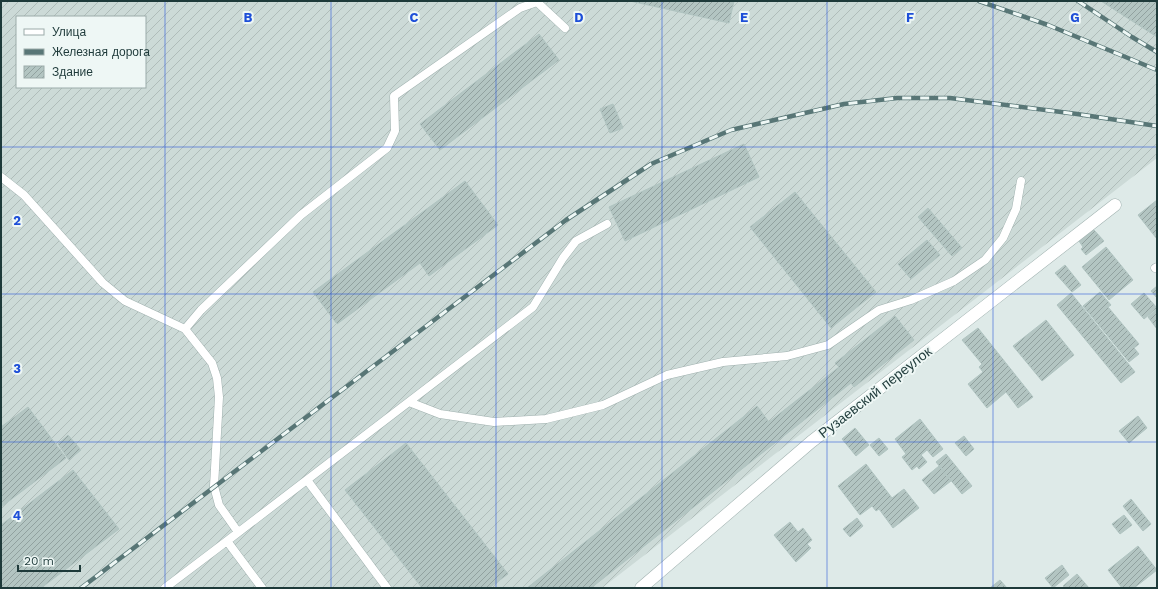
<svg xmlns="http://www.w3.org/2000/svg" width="1158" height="589" viewBox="0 0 1158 589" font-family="'Work Sans',sans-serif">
  <defs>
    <pattern id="industrial-furrows" width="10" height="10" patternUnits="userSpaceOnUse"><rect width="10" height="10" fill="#ccdad7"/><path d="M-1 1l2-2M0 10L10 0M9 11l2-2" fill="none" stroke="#afbcb9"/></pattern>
    <pattern id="building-hatch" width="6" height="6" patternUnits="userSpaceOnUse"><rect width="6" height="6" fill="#b3c5c2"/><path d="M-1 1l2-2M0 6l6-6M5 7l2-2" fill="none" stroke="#91a19f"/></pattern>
  </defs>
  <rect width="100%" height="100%" fill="#deeae8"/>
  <path fill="url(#industrial-furrows)" fill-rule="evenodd" d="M1 1H1157V158L602 588H1ZM17 17H145V87H17Z"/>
  <path fill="url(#building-hatch)" stroke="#b0c4c1" d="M630 1H734L729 23Z
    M1101 1H1157V37Z
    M539 34 559 60 440 150 420 124Z
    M613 104 623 128 610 133 600 109Z
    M744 144 759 177 625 241 609 207Z
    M465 181 498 225 429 276 420 263 337 324 313 292Z
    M795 192 876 292 831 328 750 227Z
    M1157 200V239L1138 215Z
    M928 208 962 248 952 256 918 217Z
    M1093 229 1104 241 1086 255 1081 249 1083 247 1079 241Z
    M927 240 940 255 911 279 898 264Z
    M1106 247 1133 280 1109 300 1082 267Z
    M1065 265 1081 285 1072 292 1055 273Z
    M1157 286V298L1151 291Z
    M1100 292 1111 305 1108 307 1139 344 1134 348 1139 354 1129 362 1083 306Z
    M1071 293 1135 372 1121 383 1057 305Z
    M1144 293 1157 308 1144 319 1131 304Z
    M1157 309V329L1148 317Z
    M895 316 914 340 854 387 851 383 591 588H527L757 406 769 422 839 367 835 363Z
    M1046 320 1074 355 1042 381 1013 346Z
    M978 328 1033 397 1018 408 1006 392 987 408 968 384 983 372 979 367 982 364 962 340Z
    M28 407 66 458 1 507V427Z
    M1138 416 1147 428 1129 443 1119 431Z
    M920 419 943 449 933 457 927 450 921 455 927 462 919 469 917 466 912 470 902 457 906 454 895 439Z
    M855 428 869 445 856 456 842 439Z
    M68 435 81 450 69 460 58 444Z
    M964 436 974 449 966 456 955 443Z
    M879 438 888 449 879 456 870 445Z
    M406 443 508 574 489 588H422L345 490Z
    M946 454 972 486 962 494 936 462Z
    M866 464 892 498 904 489 919 508 893 528 879 509 876 511 872 506 860 515 838 486Z
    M939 466 951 481 934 494 922 480Z
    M73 470 119 529 41 588H1V525Z
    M1131 499 1151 524 1143 531 1123 506Z
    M1124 515 1132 525 1120 534 1112 524Z
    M857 518 863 526 850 537 843 529Z
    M790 522 798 532 803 528 812 540 807 544 811 548 796 562 774 535Z
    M1138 546 1157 570 1134 588H1122L1108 570Z
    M1062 565 1069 575 1053 588 1045 578Z
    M1077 574 1089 588H1065L1063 586Z
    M1000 580 1007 588H990Z"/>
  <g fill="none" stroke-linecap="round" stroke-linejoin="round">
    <defs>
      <path id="service" d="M1 177 24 195 103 283 125 301 185 329
        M1155 268 1157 267
        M409 402 440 414 494 422 546 419 603 405 667 375 723 362 787 356 828 345 879 310 911 300 954 281 985 260 1003 238 1016 209 1021 181
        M307 480 387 588
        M238 532 219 505 214 486 219 397 217 378 212 363 185 329 201 310 301 215 387 148 395 131 394 96 520 8 537 2 565 28
        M165 588 227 541
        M262 588 227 541 533 307 563 258 576 241 607 224"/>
      <path id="minor" d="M641 588 811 442 1115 205"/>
    </defs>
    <use href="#service" stroke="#a1b2b0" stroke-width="9"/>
    <use href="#minor" stroke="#a1b2b0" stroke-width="13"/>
    <use href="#service" stroke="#fff" stroke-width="8"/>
    <use href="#minor" stroke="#fff" stroke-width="12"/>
    <defs>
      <path id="rail" d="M979 1 1048 25 1157 70
        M1078 1 1132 37 1157 52
        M81 588 566 220 651 164 731 130 844 104 897 98H950L1077 114 1157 126"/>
    </defs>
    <use href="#rail" stroke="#587676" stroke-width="4.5"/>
    <use href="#rail" stroke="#eef7f5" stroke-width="3" stroke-dasharray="9" stroke-linecap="butt"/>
  </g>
  <path fill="none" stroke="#1d4ed8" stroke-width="1" stroke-opacity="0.55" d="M165 1V588M331 1V588M496 1V588M662 1V588M827 1V588M993 1V588M1 147H1157M1 294H1157M1 442H1157"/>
  <g text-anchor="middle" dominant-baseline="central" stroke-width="4" stroke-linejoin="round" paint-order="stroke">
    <g font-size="14" fill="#1e3a3a" stroke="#eef7f5">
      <text transform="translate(875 392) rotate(-38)">Рузаевский переулок</text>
    </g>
  </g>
  <g font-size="13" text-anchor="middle" font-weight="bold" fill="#1d4ed8" stroke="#eef7f5" stroke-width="4" stroke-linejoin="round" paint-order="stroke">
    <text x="248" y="22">B</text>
    <text x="414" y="22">C</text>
    <text x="579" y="22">D</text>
    <text x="744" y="22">E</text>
    <text x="910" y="22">F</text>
    <text x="1075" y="22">G</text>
    <text x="17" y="225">2</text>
    <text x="17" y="373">3</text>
    <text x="17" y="520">4</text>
  </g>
  <rect width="1158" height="589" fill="none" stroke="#1e3a3a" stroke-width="4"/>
  <rect x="16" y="16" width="130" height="72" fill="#eef7f5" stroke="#9babaa"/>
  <rect x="24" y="29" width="20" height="6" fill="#ffffff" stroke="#9babaa"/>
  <text x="52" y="36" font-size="12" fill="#1e3a3a">Улица</text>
  <rect x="24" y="49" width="20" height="6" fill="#587676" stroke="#9babaa"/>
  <text x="52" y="56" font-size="12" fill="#1e3a3a">Железная дорога</text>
  <rect x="24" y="66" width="20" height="12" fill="url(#building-hatch)" stroke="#9babaa"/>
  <text x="52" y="76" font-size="12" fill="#1e3a3a">Здание</text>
  <path d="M18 565v6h62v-6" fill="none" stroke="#1e3a3a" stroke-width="2"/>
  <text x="24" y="565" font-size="12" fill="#1e3a3a" stroke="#eef7f5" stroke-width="3" paint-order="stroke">20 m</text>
</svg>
